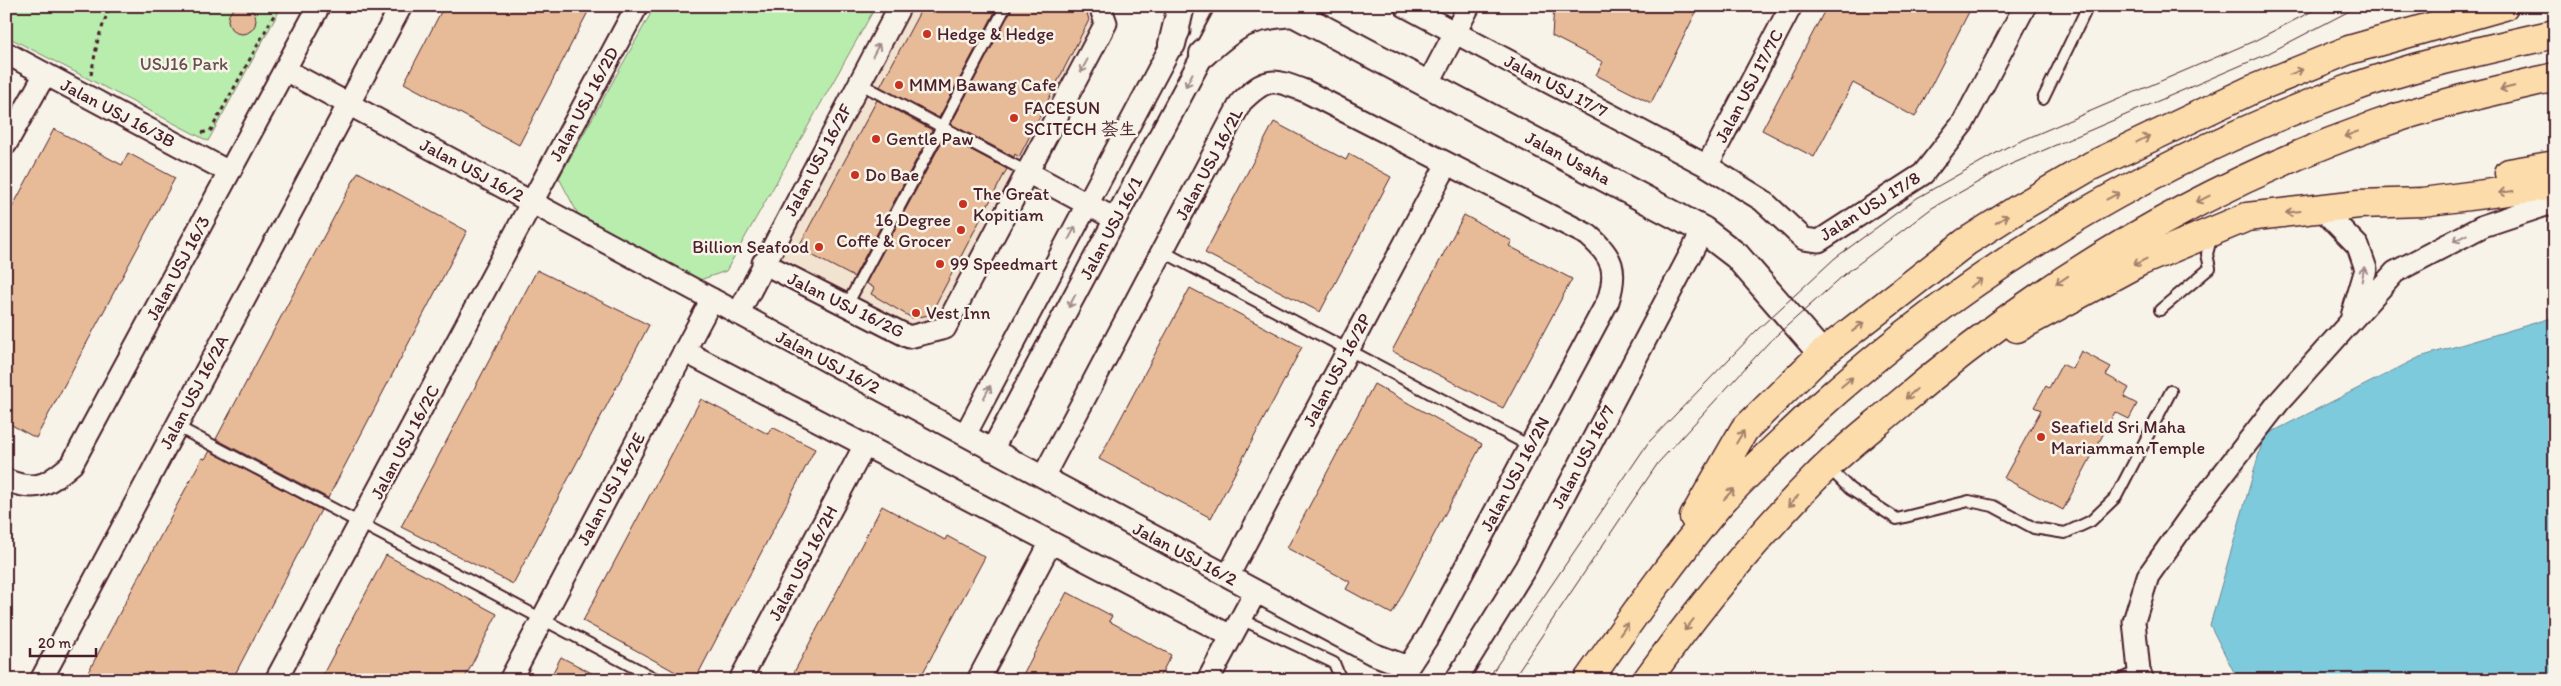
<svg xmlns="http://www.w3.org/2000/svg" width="2561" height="686" viewBox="0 0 2561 686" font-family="Itim,'LXGW WenKai TC',sans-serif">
  <rect width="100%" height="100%" fill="#f7f3e8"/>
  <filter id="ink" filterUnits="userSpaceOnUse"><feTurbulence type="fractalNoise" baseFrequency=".02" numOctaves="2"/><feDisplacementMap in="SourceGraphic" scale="10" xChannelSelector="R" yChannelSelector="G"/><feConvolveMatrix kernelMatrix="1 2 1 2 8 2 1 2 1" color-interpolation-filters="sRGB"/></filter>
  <g filter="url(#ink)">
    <path fill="#f2e2d0" d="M909 6H1091L1097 23 941 319 909 328 775 259Z"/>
    <path fill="#b9edae" stroke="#82866c" d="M6 6H282L208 141 6 36Z
      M655 6H876L726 271 697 281 578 214 559 178Z"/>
    <path fill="#7ecadd" stroke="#698696" d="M2555 317V680H2238L2210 625 2264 436 2420 357Z"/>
    <path fill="#e7bb97" stroke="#4a1f2b" d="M228 20a14 14 0 1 1 28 0a14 14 0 1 1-28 0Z
      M444 6H591L519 145 404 83Z
      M923 6H998L939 118 880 87Z
      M1013 6H1085L1089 20 1019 157 1015 154 1014 157 951 124Z
      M1554 6H1699L1651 103 1596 75 1603 62 1552 36Z
      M1827 6H1972L1915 117 1853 83 1814 157 1762 130Z
      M877 100 932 130 854 277 798 248Z
      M1274 122 1346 160 1349 154 1391 177 1320 312 1205 253Z
      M54 129 122 165 128 153 175 178 36 438 6 422V219Z
      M945 136 1007 169 930 315 912 318 871 294 874 288 866 283Z
      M358 172 467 231 328 498 216 439Z
      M1464 215 1512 241 1509 246 1572 279 1503 408 1392 351Z
      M537 270 649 325 513 584 401 527Z
      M1190 288 1302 347 1211 518 1099 459Z
      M2081 351 2111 367 2106 375 2129 388 2124 397 2137 404 2129 419 2115 412 2063 510 2004 478 2041 410 2034 407 2046 386 2049 388 2062 364 2072 369Z
      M1374 384 1482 444 1392 614 1346 589 1350 582 1287 548Z
      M701 399 768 434 772 427 815 449 695 680H690L583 621Z
      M210 451 321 510 232 680H84L202 458 205 459Z
      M882 506 945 540 947 536 985 557 919 680H790Z
      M386 555 497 614 464 680H320Z
      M1067 592 1112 616 1109 621 1171 655 1158 680H1020Z
      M561 657 605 680H549Z"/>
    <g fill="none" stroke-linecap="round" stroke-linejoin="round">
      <defs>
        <path id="service" d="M859 83 1027 172
          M2043 99 2088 6
          M1162 251 1530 446
          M847 305 1006 6
          M2160 310 2210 268 2207 254 2212 235
          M176 426 658 680
          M1828 467 1850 489 1897 519 1969 501 1993 506 2034 528 2065 533 2091 521 2116 497 2171 391
          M1241 619 1334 663 1341 680
          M2119 680 2139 671"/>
        <path id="minor" d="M1405 6 1707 166 1762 200 1804 239 1819 241 1923 174 1963 123 2025 6
          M6 53 229 172
          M285 70 1373 654 1408 667 1429 635 1608 301C1618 270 1613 257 1588 235L1305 91C1273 79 1267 76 1241 102L1043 477
          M1428 84 1469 6
          M6 144 45 74
          M1707 166 1791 6
          M1027 172 1115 219
          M2321 208 2358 246 2366 269 2352 316
          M763 263 909 337 945 328 1106 23 1100 6
          M738 314 900 6
          M684 351 1231 636
          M965 435 1179 31
          M992 450 1229 6
          M6 480C38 493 48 484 72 464L319 6
          M1228 576 1447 164
          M41 680 401 6
          M276 680 637 6
          M510 680 712 299
          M740 680 865 445
          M978 680 1051 542
          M1208 680 1256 591
          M1456 680 1526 567 1703 230
          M2143 680 2139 671 2134 621 2148 576 2192 514 2278 403 2395 272 2483 226 2555 202"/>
        <path id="tertiary" d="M1280 6 1703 230 1737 256 1822 354
          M1172 44 1181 6
          M1203 54C1235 24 1249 16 1294 13"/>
        <path id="motorway" d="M2509 173 2555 165
          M2017 328 2139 262 2247 217 2359 204 2422 202 2555 185
          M1694 517 1744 430 1822 354 1966 242 2021 207 2091 166 2251 90 2349 50 2504 6
          M1588 680C1631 619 1673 559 1721 502 1749 471 1781 443 1811 414 1965 273 2145 164 2341 92 2410 66 2483 50 2555 34
          M1647 680C1698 609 1754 540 1815 478 1840 452 1869 430 1896 407 2038 285 2198 188 2376 125 2434 104 2495 91 2555 77"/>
      </defs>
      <use href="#service" stroke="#4a1f2b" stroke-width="14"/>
      <use href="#minor" stroke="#4a1f2b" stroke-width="25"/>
      <use href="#tertiary" stroke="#4a1f2b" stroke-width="30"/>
      <use href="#motorway" stroke="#4a1f2b" stroke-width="31"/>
      <path stroke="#4a1f2b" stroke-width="3" stroke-dasharray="4 4" stroke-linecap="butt" d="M91 75 98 39 110 6
        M202 133 211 130 279 6"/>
      <use href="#service" stroke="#f7f3e8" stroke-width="10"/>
      <use href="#minor" stroke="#f7f3e8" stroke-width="21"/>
      <use href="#tertiary" stroke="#f7f3e8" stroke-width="26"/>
      <use href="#motorway" stroke="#fcdcab" stroke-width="28"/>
      <path stroke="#4a1f2b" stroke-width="1" d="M1487 680 1648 443 1757 330 1835 258 1917 198 2007 147 2254 41 2322 6
        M1512 680 1658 463 1769 342 1845 274 1932 208 2007 166 2265 55 2359 6"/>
    </g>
    <defs><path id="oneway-shaft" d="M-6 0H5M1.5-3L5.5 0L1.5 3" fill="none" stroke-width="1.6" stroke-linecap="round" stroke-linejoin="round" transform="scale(1.25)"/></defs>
    <g stroke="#a0898a">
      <use href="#oneway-shaft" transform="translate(876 50) rotate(-62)"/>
      <use href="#oneway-shaft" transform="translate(1084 66) rotate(118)"/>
      <use href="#oneway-shaft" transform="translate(1189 80) rotate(118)"/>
      <use href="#oneway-shaft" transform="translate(1072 233) rotate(-62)"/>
      <use href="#oneway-shaft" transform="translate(2460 238) rotate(153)"/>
      <use href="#oneway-shaft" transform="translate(2363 274) rotate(-80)"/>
      <use href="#oneway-shaft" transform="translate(1072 301) rotate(118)"/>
      <use href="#oneway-shaft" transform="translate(987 392) rotate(-62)"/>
    </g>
    <g stroke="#a37e6b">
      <use href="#oneway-shaft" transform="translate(2296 72) rotate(-22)"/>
      <use href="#oneway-shaft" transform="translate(2507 88) rotate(167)"/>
      <use href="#oneway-shaft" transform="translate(2351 134) rotate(159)"/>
      <use href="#oneway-shaft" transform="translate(2143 139) rotate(-27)"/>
      <use href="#oneway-shaft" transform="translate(2506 192) rotate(172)"/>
      <use href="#oneway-shaft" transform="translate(2113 196) rotate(-28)"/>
      <use href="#oneway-shaft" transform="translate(2203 199) rotate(153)"/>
      <use href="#oneway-shaft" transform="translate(2293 212) rotate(173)"/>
      <use href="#oneway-shaft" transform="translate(2002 219) rotate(-33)"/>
      <use href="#oneway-shaft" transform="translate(2140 262) rotate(154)"/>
      <use href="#oneway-shaft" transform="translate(2062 280) rotate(146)"/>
      <use href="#oneway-shaft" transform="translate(1976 283) rotate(-34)"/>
      <use href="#oneway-shaft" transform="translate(1858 327) rotate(-38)"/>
      <use href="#oneway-shaft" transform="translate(1847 382) rotate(-40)"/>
      <use href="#oneway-shaft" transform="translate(1911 394) rotate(139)"/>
      <use href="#oneway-shaft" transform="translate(1740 437) rotate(-59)"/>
      <use href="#oneway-shaft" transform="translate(1729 494) rotate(-46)"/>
      <use href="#oneway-shaft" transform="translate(1793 501) rotate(134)"/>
      <use href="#oneway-shaft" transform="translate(1689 625) rotate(129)"/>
      <use href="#oneway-shaft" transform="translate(1624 629) rotate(-55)"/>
    </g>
  </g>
  <g fill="#c8321e" stroke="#f7f3e8" stroke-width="2">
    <circle cx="927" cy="34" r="5"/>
    <circle cx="899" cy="85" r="5"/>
    <circle cx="1014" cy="118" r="5"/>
    <circle cx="876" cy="139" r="5"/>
    <circle cx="855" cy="175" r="5"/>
    <circle cx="963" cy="204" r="5"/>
    <circle cx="961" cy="230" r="5"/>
    <circle cx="819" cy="247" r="5"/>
    <circle cx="940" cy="264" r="5"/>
    <circle cx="916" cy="313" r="5"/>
    <circle cx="2041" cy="437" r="5"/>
  </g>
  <g text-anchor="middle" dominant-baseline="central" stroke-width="5" stroke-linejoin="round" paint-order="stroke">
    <g font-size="18" fill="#4a1f2b" stroke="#f7f3e8" text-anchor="start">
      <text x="937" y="34">Hedge &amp; Hedge</text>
      <text x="909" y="85">MMM Bawang Cafe</text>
      <text x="1024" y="108">FACESUN<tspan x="1024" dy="21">SCITECH 荟生</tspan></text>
      <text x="886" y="139">Gentle Paw</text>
      <text x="865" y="175">Do Bae</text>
      <text x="973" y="194">The Great<tspan x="973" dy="21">Kopitiam</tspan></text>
      <text x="951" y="220" text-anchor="end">16 Degree<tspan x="951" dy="21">Coffe &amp; Grocer</tspan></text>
      <text x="809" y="247" text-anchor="end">Billion Seafood</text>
      <text x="950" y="264">99 Speedmart</text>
      <text x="926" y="313">Vest Inn</text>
      <text x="2051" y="427">Seafield Sri Maha<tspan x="2051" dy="21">Mariamman Temple</tspan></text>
    </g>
    <g font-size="18" fill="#66524c" stroke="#f7f3e8">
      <text x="184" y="64">USJ16 Park</text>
    </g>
    <g font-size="18" fill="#4a1f2b" stroke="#f7f3e8">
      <text transform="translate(1556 86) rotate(28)">Jalan USJ 17/7</text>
      <text transform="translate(1749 86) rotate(-62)">Jalan USJ 17/7C</text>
      <text transform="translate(584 104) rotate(-62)">Jalan USJ 16/2D</text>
      <text transform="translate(118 113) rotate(28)">Jalan USJ 16/3B</text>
      <text transform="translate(1568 158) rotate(28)">Jalan Usaha</text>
      <text transform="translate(818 160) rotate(-62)">Jalan USJ 16/2F</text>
      <text transform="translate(1209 164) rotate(-62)">Jalan USJ 16/2L</text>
      <text transform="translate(472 170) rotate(28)">Jalan USJ 16/2</text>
      <text transform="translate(1870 206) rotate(-32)">Jalan USJ 17/8</text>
      <text transform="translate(1111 228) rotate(-62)">Jalan USJ 16/1</text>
      <text transform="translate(178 268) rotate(-62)">Jalan USJ 16/3</text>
      <text transform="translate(846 305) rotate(26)">Jalan USJ 16/2G</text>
      <text transform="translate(828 362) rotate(28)">Jalan USJ 16/2</text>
      <text transform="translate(1337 370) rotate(-62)">Jalan USJ 16/2P</text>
      <text transform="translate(194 392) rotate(-62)">Jalan USJ 16/2A</text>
      <text transform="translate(405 442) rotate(-62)">Jalan USJ 16/2C</text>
      <text transform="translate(1583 457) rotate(-62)">Jalan USJ 16/7</text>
      <text transform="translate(1515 474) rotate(-62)">Jalan USJ 16/2N</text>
      <text transform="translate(611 489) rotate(-62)">Jalan USJ 16/2E</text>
      <text transform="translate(1185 554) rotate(28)">Jalan USJ 16/2</text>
      <text transform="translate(803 563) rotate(-62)">Jalan USJ 16/2H</text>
    </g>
  </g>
  <rect width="2561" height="686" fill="none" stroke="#f7f3e8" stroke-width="25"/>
  <rect x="12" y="12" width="2536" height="661" fill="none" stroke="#4a1f2b" stroke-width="2" filter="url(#ink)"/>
  <path d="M30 648v8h66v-8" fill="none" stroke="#4a1f2b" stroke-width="2.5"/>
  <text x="38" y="648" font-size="15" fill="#4a1f2b" stroke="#f7f3e8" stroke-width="4" paint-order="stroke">20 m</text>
</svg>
